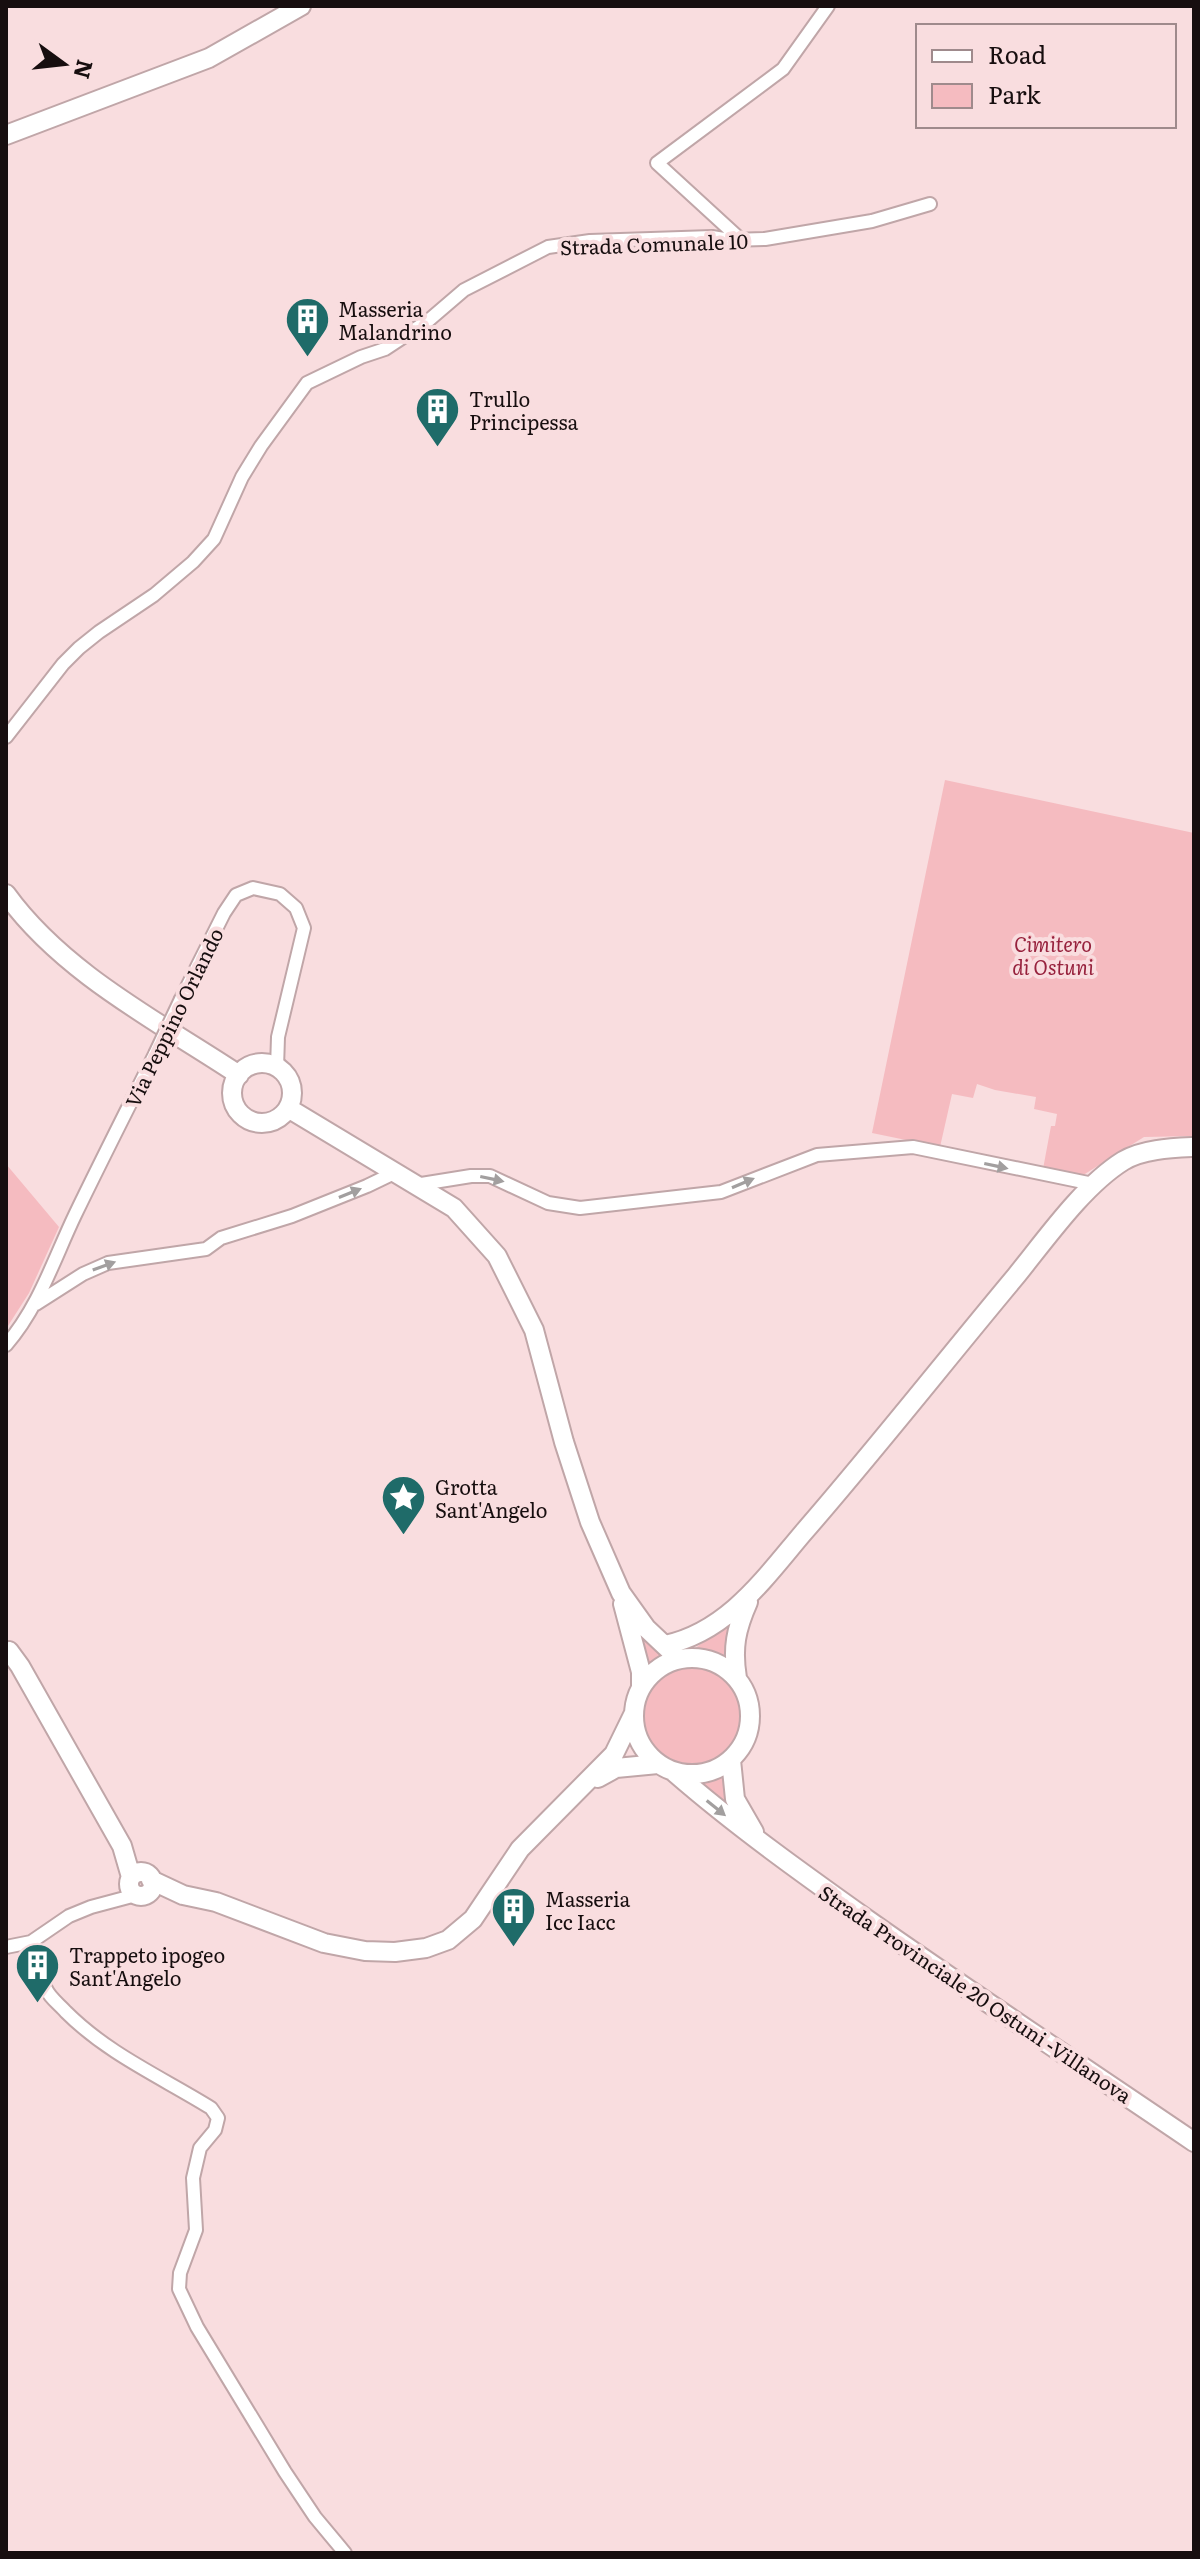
<svg xmlns="http://www.w3.org/2000/svg" width="1200" height="2559" viewBox="0 0 1200 2559" font-family="Literata,serif">
  <rect width="100%" height="100%" fill="#f9dddf"/>
  <path fill="#f5bbc0" d="M945 780 1194 833V1136L1144 1137 1080 1177 1043 1169 1051 1126H1055L1057 1114 1034 1109 1036 1097 995 1090 977 1084 973 1098 952 1094 940 1147 872 1133Z
    M6 1164 59 1227 29 1293 6 1329Z
    M734 1619 728 1664 724 1660 695 1653 694 1649Z
    M643 1634 664 1654 663 1662 647 1672Z
    M643 1716a49 49 0 1 1 98 0a49 49 0 1 1-98 0Z
    M724 1774 729 1806 724 1807 697 1782Z"/>
  <g fill="none" stroke-linecap="round" stroke-linejoin="round">
    <defs>
      <path id="street" d="M741 240 657 163 783 69 828 6
        M6 737 63 664 79 648 99 632 154 595 193 562 214 539 242 477 261 446 307 383 361 357 385 349 429 320 464 290 548 247 590 241 712 237 730 240 765 239 872 221 930 204
        M181 999 224 913 236 895 253 888 280 894 296 908 304 928 278 1037 277 1068
        M415 1185 471 1176H490L548 1203 580 1208 721 1192 817 1155 913 1147 1093 1184
        M36 1304 83 1274 108 1263 206 1249 221 1238 292 1216 367 1186 394 1173
        M6 1345C39 1307 54 1259 75 1215 101 1161 128 1108 155 1054
        M31 1942C33 1958 38 1975 46 1989 50 1998 60 2005 66 2012 108 2054 161 2077 211 2108L218 2118 215 2130 200 2148 193 2178 196 2230 180 2273 179 2289 197 2327 285 2472 315 2517 345 2553
        M6 1947 31 1942 69 1916 91 1907 136 1895"/>
      <path id="secondary" d="M6 135 209 58 301 6
        M6 894C63 973 159 1022 239 1075
        M232 1093a30 30 0 1 1 60 0a30 30 0 1 1-60 0Z
        M288 1108 454 1208 497 1256 534 1330 564 1442 590 1522 621 1593 646 1628 679 1659
        M623 1604 641 1672V1688
        M665 1645C727 1632 764 1579 803 1533 876 1449 945 1361 1016 1276 1046 1239 1083 1186 1123 1161 1142 1149 1172 1148 1194 1147
        M9 1651 20 1666 122 1846 131 1877
        M634 1716a58 58 0 1 1 116 0a58 58 0 1 1-116 0Z
        M737 1678C732 1648 736 1629 748 1602
        M731 1760 735 1799 754 1832
        M675 1773C736 1826 802 1873 868 1920 976 1996 1085 2068 1194 2142
        M598 1778 616 1768 658 1764
        M129 1884a12 12 0 1 1 24 0a12 12 0 1 1-24 0Z
        M151 1880 183 1895 216 1902 324 1943 365 1951 395 1952 426 1948 448 1940 473 1919 520 1849 614 1754 634 1713"/>
    </defs>
    <use href="#street" stroke="#c0a6a8" stroke-width="16"/>
    <use href="#secondary" stroke="#c0a6a8" stroke-width="22"/>
    <use href="#street" stroke="#fff" stroke-width="12"/>
    <use href="#secondary" stroke="#fff" stroke-width="18"/>
    <defs>
      <path id="street-bridge" d="M155 1054 181 999"/>
    </defs>
    <use href="#street-bridge" stroke="#c0a6a8" stroke-width="16" stroke-linecap="butt"/>
    <use href="#street-bridge" stroke="#fff" stroke-width="12"/>
  </g>
  <defs><path id="oneway-solid" d="M-6-.8H1V-3.2L6.5 0L1 3.2V.8H-6Z" transform="scale(2)"/></defs>
  <g fill="#a29f9f">
    <use href="#oneway-solid" transform="translate(996 1166) rotate(12)"/>
    <use href="#oneway-solid" transform="translate(492 1179) rotate(12)"/>
    <use href="#oneway-solid" transform="translate(743 1183) rotate(-23)"/>
    <use href="#oneway-solid" transform="translate(350 1193) rotate(-22)"/>
    <use href="#oneway-solid" transform="translate(104 1266) rotate(-20)"/>
    <use href="#oneway-solid" transform="translate(716 1808) rotate(39)"/>
  </g>
  <defs>
    <symbol id="building-pin" viewBox="-11 -11 22 30"><path d="M0 17L-7.5 6A9.5 9.5 0 1 1 7.5 6Z" fill="#1f6b69" stroke="#f9dddf"/><path d="M-4-6H4V6H1V3H-1V6H-4ZM-2.5-4.3h1.7v1.8h-1.7ZM.8-4.3h1.7v1.8H.8ZM-2.5-1h1.7V.8h-1.7ZM.8-1h1.7V.8H.8Z" fill="#fff"/></symbol>
    <symbol id="sight-pin" viewBox="-11 -11 22 30"><path d="M0 17L-7.5 6A9.5 9.5 0 1 1 7.5 6Z" fill="#1f6b69" stroke="#f9dddf"/><path d="M0-6L1.8-2.2L6-1.7L2.9 1.2L3.7 5.4L0 3.3L-3.7 5.4L-2.9 1.2L-6-1.7L-1.8-2.2Z" fill="#fff"/></symbol>
  </defs>
  <g fill-rule="evenodd">
    <use href="#building-pin" x="282" y="294" width="51" height="69"/>
    <use href="#building-pin" x="412" y="384" width="51" height="69"/>
    <use href="#sight-pin" x="378" y="1472" width="51" height="69"/>
    <use href="#building-pin" x="488" y="1884" width="51" height="69"/>
    <use href="#building-pin" x="12" y="1940" width="51" height="69"/>
  </g>
  <g text-anchor="middle" dominant-baseline="central" stroke-width="8" stroke-linejoin="round" paint-order="stroke">
    <g font-size="20" fill="#170e0f" stroke="#f9dddf">
      <text transform="translate(654 243) rotate(-2)">Strada Comunale 10</text>
      <text transform="translate(173 1017) rotate(-64)">Via Peppino Orlando</text>
      <text transform="translate(976 1993) rotate(34)">Strada Provinciale 20 Ostuni -Villanova</text>
    </g>
    <g font-size="20" fill="#170e0f" stroke="#f9dddf" text-anchor="start">
      <text x="338" y="308">Masseria<tspan x="338" dy="23">Malandrino</tspan></text>
      <text x="469" y="398">Trullo<tspan x="469" dy="23">Principessa</tspan></text>
      <text x="435" y="1486">Grotta<tspan x="435" dy="23">Sant'Angelo</tspan></text>
      <text x="545" y="1898">Masseria<tspan x="545" dy="23">Icc Iacc</tspan></text>
      <text x="69" y="1954">Trappeto ipogeo<tspan x="69" dy="23">Sant'Angelo</tspan></text>
    </g>
    <g font-size="20" font-style="italic" fill="#97223d" stroke="#f9dddf">
      <text x="1053" y="943">Cimitero<tspan x="1053" dy="23">di Ostuni</tspan></text>
    </g>
  </g>
  <rect width="1200" height="2559" fill="none" stroke="#170e0f" stroke-width="16"/>
  <rect x="916" y="24" width="260" height="104" fill="#f9dddf" stroke="#9f8a8c" stroke-width="2"/>
  <rect x="932" y="50" width="40" height="12" fill="#ffffff" stroke="#9f8a8c" stroke-width="2"/>
  <text x="988" y="64" font-size="24" fill="#170e0f">Road</text>
  <rect x="932" y="84" width="40" height="24" fill="#f5bbc0" stroke="#9f8a8c" stroke-width="2"/>
  <text x="988" y="104" font-size="24" fill="#170e0f">Park</text>
  <g transform="translate(64 64) rotate(105)" stroke="#f9dddf" stroke-width="6" paint-order="stroke">
  <path d="M0-6L14 30L0 20L-14 30Z" fill="#170e0f"/>
  <text y="-12" font-size="22" font-weight="bold" text-anchor="middle" fill="#170e0f">N</text>
  </g>
</svg>
